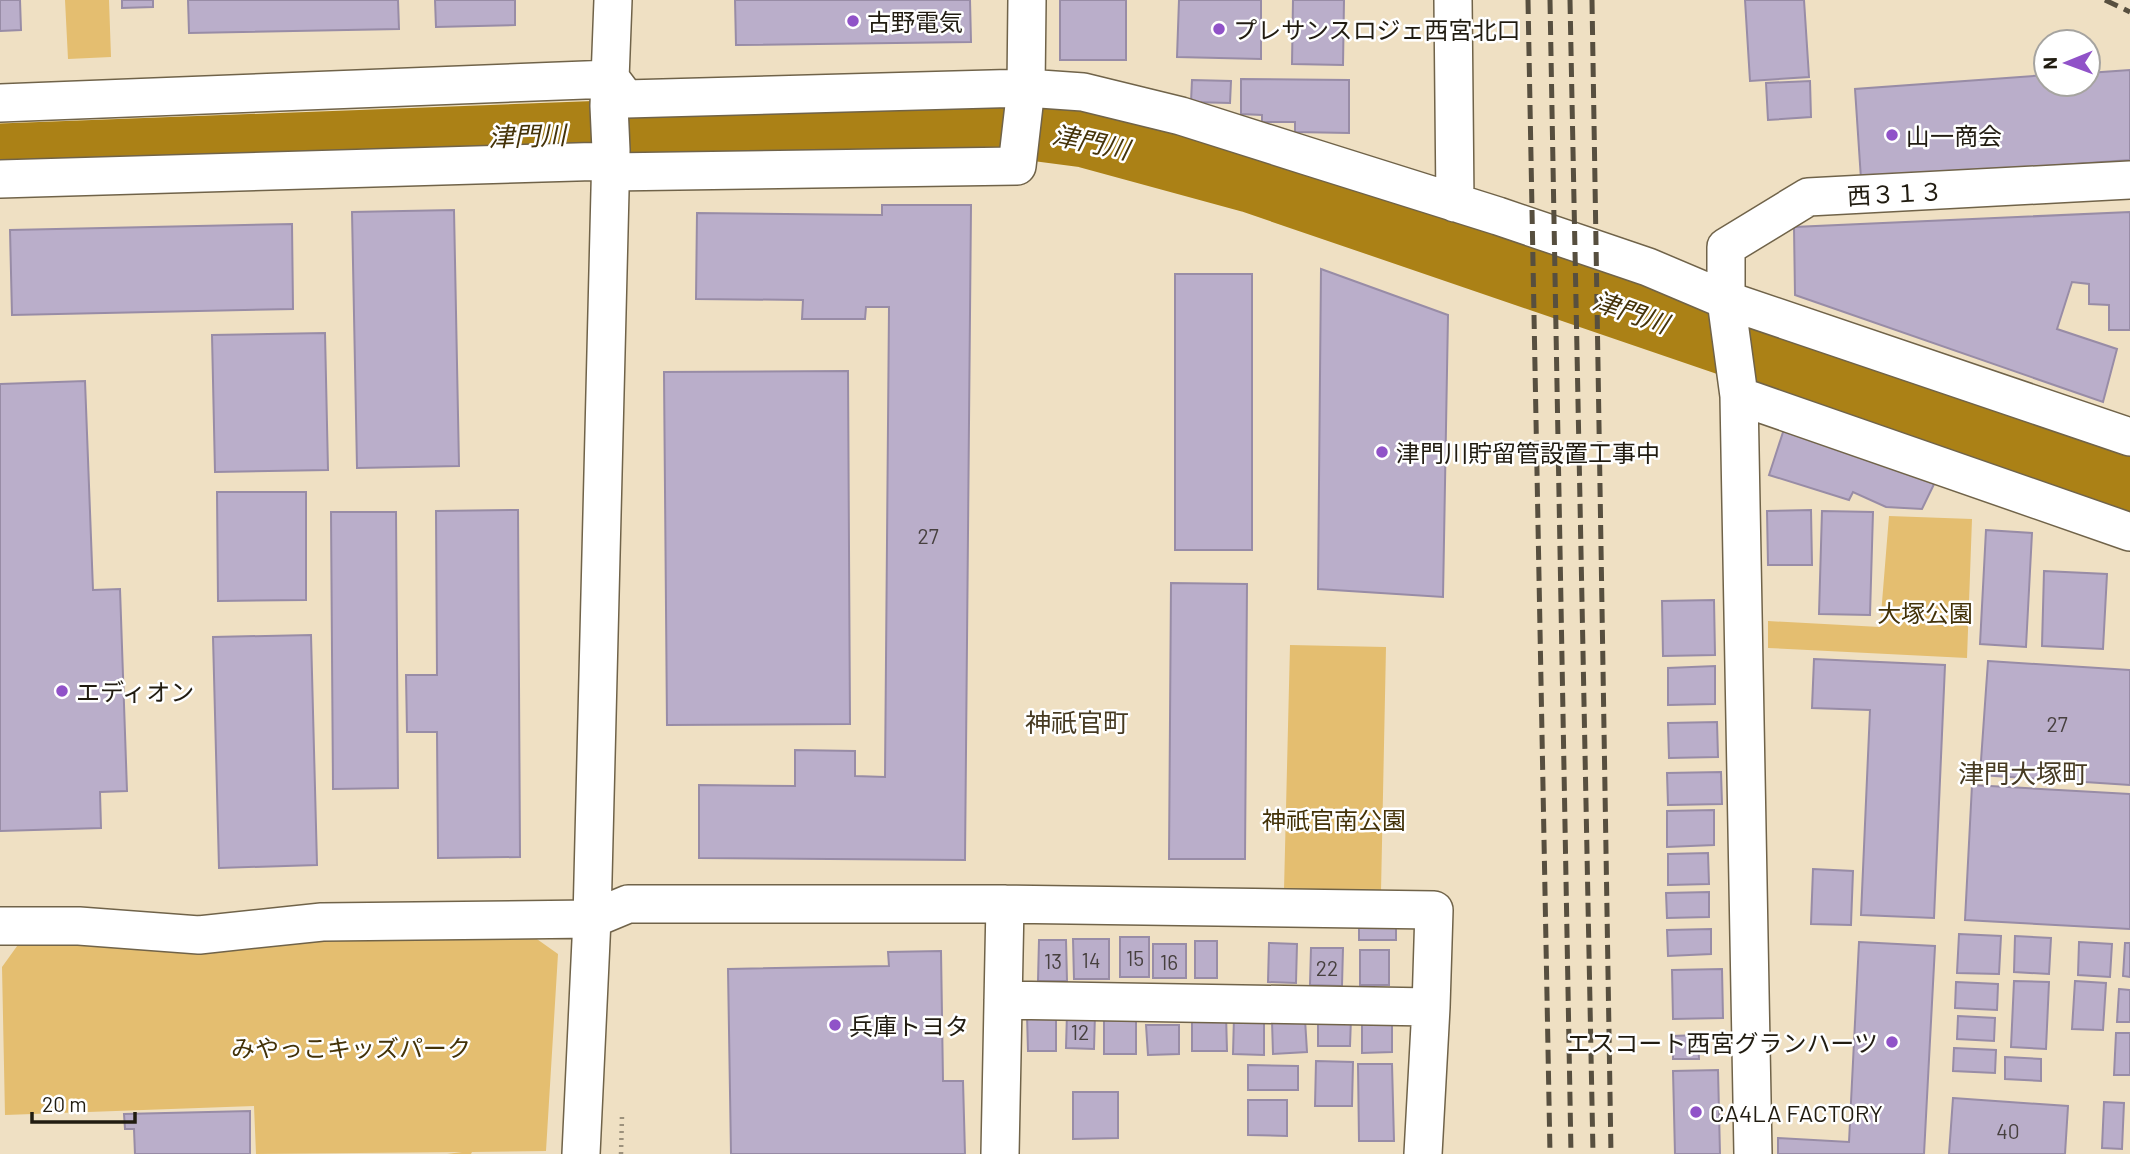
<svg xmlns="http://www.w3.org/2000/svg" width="2130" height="1154" viewBox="0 0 2130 1154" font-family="Barlow,'Noto Sans JP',sans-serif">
  <rect width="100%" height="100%" fill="#efe0c3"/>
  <path fill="#e4be70" d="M65 0H109L111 57 68 59Z
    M1889 516 1972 519 1967 658 1768 648V621L1880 627Z
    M1290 645 1386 647 1381 892 1284 890Z
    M534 937 558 954 546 1151 472 1152 471 1154H447L462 1152 256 1154 254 1106 5 1115 2 967 20 942 218 951 321 940Z"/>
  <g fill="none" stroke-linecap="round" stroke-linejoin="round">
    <path stroke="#ab8116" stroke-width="63" d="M0 155 953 119 1085 136 1250 181 2130 482"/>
  </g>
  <path fill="#baaeca" stroke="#988ca6" stroke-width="2" d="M0 0H20L21 30 0 31Z
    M122 0H153V7L122 8Z
    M188 0H398L399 29 189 33Z
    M435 0H515V25L436 27Z
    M735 0H970L971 42 736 45Z
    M1060 0H1126V60H1060Z
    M1179 0H1261V59L1177 57Z
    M1293 0H1344L1343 65 1292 64Z
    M1745 0H1804L1809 77 1750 81Z
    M2130 70V160L1861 179 1855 89 2046 75V84H2088V73Z
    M1241 79 1349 80V133L1295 132V122H1262V115L1241 114Z
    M1192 80 1231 81 1230 103 1191 102Z
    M1810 81 1811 117 1768 120 1766 83Z
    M882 205H971L965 860 699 858V785L795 786V750L855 751V776L885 777 889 307H866L865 319H802L803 300 696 299 697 213 882 215Z
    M454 210 459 466 357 468 352 212Z
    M2130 212V330H2109V305L2089 304V284L2072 282 2057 329 2117 349 2103 402 1795 295 1794 227Z
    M292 224 293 309 12 315 10 230Z
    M1321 269 1448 315 1443 597 1318 589Z
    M1175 274H1252V550H1175Z
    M325 333 328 470 215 472 212 335Z
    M848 371 850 724 667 725 664 372Z
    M85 381 93 590 120 589 127 791 100 792 101 828 0 831V384Z
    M1785 426 1937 478 1922 509 1886 507 1853 492 1849 500 1769 475Z
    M217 492H306V600L218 601Z
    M518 510 520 857 438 858 437 732H407L406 675H437L436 511Z
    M1811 510 1812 565H1768L1767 511Z
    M1822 511 1873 512 1870 615 1819 614Z
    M331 512H396L398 788 333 789Z
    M1986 530 2032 533 2026 647 1980 644Z
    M2044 571 2107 574 2103 649 2042 646Z
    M1171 583 1247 584 1245 859H1169Z
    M1714 600 1715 655 1663 656 1662 601Z
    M311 635 317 865 219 868 213 637Z
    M1814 659 1945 665 1934 918 1861 915 1870 710 1812 708Z
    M1988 661 2130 670V785L1980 775Z
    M1715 666V704L1668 705V668Z
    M1717 722 1718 757 1669 758 1668 723Z
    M1721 772 1722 804 1668 805 1667 773Z
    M1972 785 2130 794V929L1965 920Z
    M1714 810V845L1667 847V811Z
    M1708 853 1709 884 1668 885V854Z
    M1813 869 1853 871 1851 925 1811 924Z
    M1709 892V917L1667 918 1666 893Z
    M1396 923V940H1359V924Z
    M1711 929V954L1668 956 1667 930Z
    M1959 934 2001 936 1999 974 1957 973Z
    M2015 936 2051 938 2049 974 2014 972Z
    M1120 937H1149V977H1120Z
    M1073 939H1109V979H1074Z
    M1039 940H1066L1067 981H1038Z
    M1195 941H1217V978H1195Z
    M1859 942 1935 946 1924 1154H1778V1138L1849 1142Z
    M2079 942 2112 944 2110 977 2078 975Z
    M1269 943 1297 944 1296 983 1268 982Z
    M2125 943H2130V977L2123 976Z
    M1153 944H1186V978H1153Z
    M1311 948H1343L1342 986 1310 985Z
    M1360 950H1389V985H1360Z
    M941 951 943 1081H963L965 1154H731L728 969 889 966 888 952Z
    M1722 969 1723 1018 1673 1019 1672 970Z
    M2014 981 2049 982 2046 1049 2011 1047Z
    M2075 981 2106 983 2103 1030 2072 1029Z
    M1956 982 1998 984 1997 1010 1955 1008Z
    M2119 989 2130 990V1022H2117Z
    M1067 1013 1095 1014 1094 1049 1066 1048Z
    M1056 1014V1051H1028L1027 1015Z
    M1192 1014H1226L1227 1051H1192Z
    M1958 1016 1995 1018 1994 1041 1957 1039Z
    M1104 1017H1136V1054H1104Z
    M1234 1017H1264V1055L1233 1054Z
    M1318 1018H1351L1350 1046H1318Z
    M1362 1018H1392V1052L1362 1053Z
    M1305 1019 1307 1052 1273 1054 1272 1021Z
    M1146 1025H1179V1054L1148 1055Z
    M2116 1033H2130V1075H2114Z
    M1698 1035 1699 1059H1673V1036Z
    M1954 1048 1996 1050 1995 1073 1953 1071Z
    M2005 1057 2041 1059V1081L2005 1079Z
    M1316 1061 1353 1062 1352 1106H1315Z
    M1358 1064H1392L1394 1141H1359Z
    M1248 1065 1298 1066V1090H1248Z
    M1718 1070 1720 1154H1675L1673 1071Z
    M1073 1092H1118V1138L1073 1139Z
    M1953 1098 2068 1106 2065 1154H1949Z
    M1248 1100H1287V1136L1248 1135Z
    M2104 1102 2124 1103 2122 1149 2102 1148Z
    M250 1111V1154H135L134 1129H125L124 1114Z"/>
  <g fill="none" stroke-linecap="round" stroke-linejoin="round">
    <defs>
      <path id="minor" d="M1453 0 1455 203
        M0 103 611 79 626 99 1026 88 1083 92 1181 116 1307 156 1498 216 1648 267 1726 300 2130 437
        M610 172 1017 166 1026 88 1027 0
        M0 179 610 161
        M1739 396 2130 532
        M0 926H79L199 935 322 922 592 919 628 904H1005L1434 910 1431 1007 1423 1154
        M1003 1000 1431 1007
        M581 1154 592 919 611 150 609 106 613 0
        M1000 1154 1005 904
        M1753 1154 1739 396 1726 300V247L1808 197 2130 180"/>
    </defs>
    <use href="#minor" stroke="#706349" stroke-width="40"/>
    <path stroke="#9c917c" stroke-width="4.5" stroke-dasharray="2 5" stroke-linecap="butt" d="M621 1154 622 1116"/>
    <use href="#minor" stroke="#fff" stroke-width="37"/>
    <path stroke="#574f3f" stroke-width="5" stroke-dasharray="14 7" stroke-linecap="butt" d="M1528 0 1550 1154
      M1550 0 1571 1154
      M1570 0 1593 1154
      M1592 0 1611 1154
      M2105 0 2130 12"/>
  </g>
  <g fill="#9052c8" stroke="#fff" stroke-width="2.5">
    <circle cx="853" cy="21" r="7"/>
    <circle cx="1219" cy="29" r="7"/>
    <circle cx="1892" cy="135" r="7"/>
    <circle cx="1382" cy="452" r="7"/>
    <circle cx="62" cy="691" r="7"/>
    <circle cx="835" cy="1025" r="7"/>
    <circle cx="1892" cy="1042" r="7"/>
    <circle cx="1696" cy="1112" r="7"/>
  </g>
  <g text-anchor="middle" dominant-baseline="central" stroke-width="5" stroke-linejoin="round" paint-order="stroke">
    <g font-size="21" fill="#47403f">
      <text x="928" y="535">27</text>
      <text x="2057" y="723">27</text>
      <text x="1135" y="957">15</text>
      <text x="1091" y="959">14</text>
      <text x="1053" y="960">13</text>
      <text x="1169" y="961">16</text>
      <text x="1327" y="967">22</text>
      <text x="1080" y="1031">12</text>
      <text x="2008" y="1130">40</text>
    </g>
    <g font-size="24" fill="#211c11" stroke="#fff" text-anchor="start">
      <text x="867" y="21">古野電気</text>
      <text x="1233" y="29">プレサンスロジェ西宮北口</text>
      <text x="1906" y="135">山一商会</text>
      <text x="1396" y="452">津門川貯留管設置工事中</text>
      <text x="76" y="691">エディオン</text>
      <text x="849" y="1025">兵庫トヨタ</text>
      <text x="1878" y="1042" text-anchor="end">エスコート西宮グランハーツ</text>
      <text x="1710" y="1112">CA4LA FACTORY</text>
    </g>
    <g font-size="24" fill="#211c11" stroke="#fff">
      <text transform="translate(1895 193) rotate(-3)">西３１３</text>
    </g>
    <g font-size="24" fill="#433208" stroke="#fff">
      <text x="1925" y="612">大塚公園</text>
      <text x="1334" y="819">神祇官南公園</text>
      <text x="351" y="1047">みやっこキッズパーク</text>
    </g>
    <g font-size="26" font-style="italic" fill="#453309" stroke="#fff">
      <text transform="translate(527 135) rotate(-2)">津門川</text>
      <text transform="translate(1091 141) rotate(12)">津門川</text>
      <text transform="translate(1631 311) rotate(19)">津門川</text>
    </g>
    <g font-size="26" fill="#473b23" stroke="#fff">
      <text x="1077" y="721">神祇官町</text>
      <text x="2023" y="772">津門大塚町</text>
    </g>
  </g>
  <g transform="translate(2067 63) rotate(269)"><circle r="33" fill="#ffffff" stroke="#a6a4a0" stroke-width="2"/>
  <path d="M0-5L12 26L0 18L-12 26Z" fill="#9052c8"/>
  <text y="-10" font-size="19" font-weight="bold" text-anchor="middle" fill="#211c11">N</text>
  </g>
  <path d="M32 1112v10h103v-10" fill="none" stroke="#211c11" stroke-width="3.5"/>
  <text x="42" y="1112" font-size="21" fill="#211c11" stroke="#ffffff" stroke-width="5" paint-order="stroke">20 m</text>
</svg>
